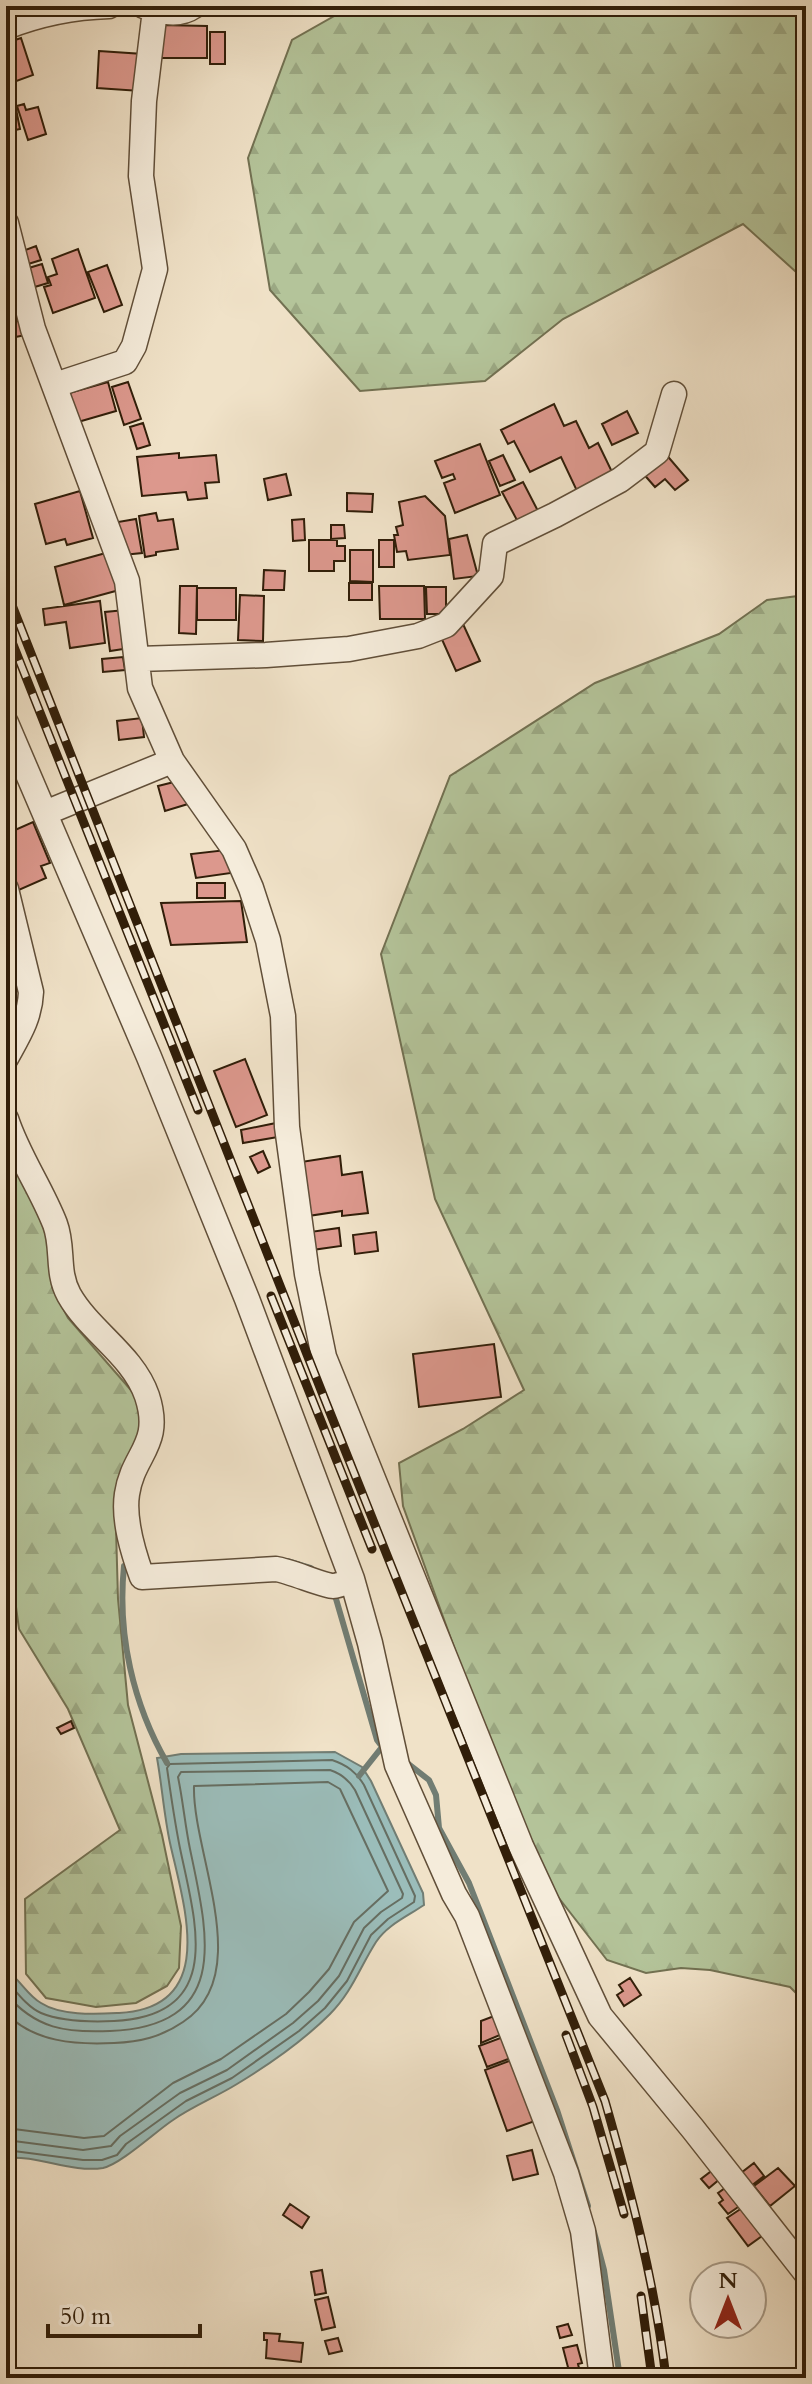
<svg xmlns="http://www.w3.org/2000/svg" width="812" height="2384" viewBox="0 0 812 2384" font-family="Cardo,serif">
  <defs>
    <pattern id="forest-firs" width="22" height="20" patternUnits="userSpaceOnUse" patternTransform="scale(2)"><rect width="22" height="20" fill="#b4c49a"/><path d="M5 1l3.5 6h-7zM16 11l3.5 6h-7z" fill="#9ba883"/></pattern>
  </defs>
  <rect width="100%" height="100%" fill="#f0e2c8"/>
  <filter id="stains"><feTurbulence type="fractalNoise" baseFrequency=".0025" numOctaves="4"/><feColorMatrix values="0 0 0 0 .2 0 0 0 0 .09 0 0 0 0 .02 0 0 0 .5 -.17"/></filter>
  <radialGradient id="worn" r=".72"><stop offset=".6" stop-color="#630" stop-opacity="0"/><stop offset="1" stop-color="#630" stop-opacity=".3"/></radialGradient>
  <path fill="url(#forest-firs)" stroke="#727152" stroke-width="2" d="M352 6H806V281L743 224 563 319 485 381 360 391 270 290 248 158 292 40Z
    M806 595V2003L790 1987 710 1970 681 1968 646 1973 607 1960 548 1884 459 1661 403 1506 399 1463 463 1429 524 1390 435 1199 381 954 450 776 595 683 719 634 767 600Z
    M6 1151 48 1229 52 1287 68 1318 137 1397 143 1429 115 1494 118 1599 128 1705 162 1835 181 1926 179 1968 167 1986 136 2003 96 2007 46 1998 26 1974 25 1899 120 1830 68 1709 19 1629 16 1607 6 1603Z"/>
  <path fill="#9bbdba" stroke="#717d73" stroke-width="2" d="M335 1752 362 1767 371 1781 423 1893 424 1905C408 1916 387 1925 376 1942 360 1967 352 1992 330 2014 303 2041 270 2064 237 2084 216 2097 193 2106 173 2120 155 2132 121 2164 103 2168 71 2173 38 2155 6 2158V1970C19 1978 27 1995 41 2003 61 2016 96 2014 119 2013 219 2008 184 1906 170 1843 164 1815 162 1786 157 1758L181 1754Z"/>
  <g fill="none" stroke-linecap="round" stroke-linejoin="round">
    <path stroke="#666e62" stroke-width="2" d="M6 1980C16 1991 27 2007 41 2013 63 2022 92 2022 114 2021 223 2016 197 1927 181 1853 175 1825 171 1796 167 1768L170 1764 332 1760C347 1765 356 1772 364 1785L415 1896 414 1902 388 1919 371 1935 347 1981 325 2008 299 2031 232 2078 186 2101 126 2144 117 2155 102 2160H83L6 2150
      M6 1994C36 2029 66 2033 110 2031 232 2026 208 1935 190 1849 185 1825 183 1801 178 1777L181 1772 330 1770C342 1774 349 1780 355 1790L403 1894 402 1898 381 1912 364 1928 339 1976 318 2001 293 2023 227 2070 180 2093 120 2136 111 2146 83 2150 6 2140
      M6 2013C33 2042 76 2045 114 2043 140 2042 161 2037 183 2022 256 1975 192 1853 194 1786L328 1782 340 1789 388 1891 354 1922 329 1969 309 1992 286 2014 221 2059 173 2083 104 2136 84 2138 6 2128"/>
    <path stroke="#717d73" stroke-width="6" d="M288 1561 311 1568
      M124 1566C117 1634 133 1704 167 1763
      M334 1592 377 1740 383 1748
      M406 1762 429 1780 436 1795 439 1828 469 1883 480 1911 557 2110 588 2206
      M359 1776 382 1747
      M594 2232 604 2270 620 2378"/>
  </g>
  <path fill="#dc988d" stroke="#311e09" stroke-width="2" d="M160 25 207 26V58H160Z
    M210 32H225V64H210Z
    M21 38 33 75 11 83 6 69V43Z
    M99 51 143 54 140 91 97 88Z
    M13 94 20 129 6 132V96Z
    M24 104 26 110 38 107 46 134 28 140 17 106Z
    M36 246 41 260 25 265 20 252Z
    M78 249 95 298 53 313 44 287 51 285 48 277 57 274 52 259Z
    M42 264 48 283 28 289 22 270Z
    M107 265 122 305 104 312 88 272Z
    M23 320 26 335 10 338 8 323Z
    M108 382 116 411 78 422 69 393Z
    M128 382 141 419 124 425 112 387Z
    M554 404 564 426 576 421 589 448 598 443 613 474 577 491 561 457 530 472 514 441 508 444 501 430Z
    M627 411 638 433 612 445 602 424Z
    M143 423 150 445 137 449 130 427Z
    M480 444 500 495 455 513 444 483 455 479 453 474 442 478 435 461Z
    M664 452 688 480 675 490 665 479 655 487 641 471Z
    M179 453V458L216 455 219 482 205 483 207 498 188 500 186 492 142 496 137 457Z
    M503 455 515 480 500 486 489 461Z
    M286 474 291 495 268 500 264 479Z
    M523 482 539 513 519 524 502 492Z
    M80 491 93 538 67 545 65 539 46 544 35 504Z
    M347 493 373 494 372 512 347 511Z
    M425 496 445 516 450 555 408 560 406 551 397 552 394 535H398L396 527 403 525 399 502Z
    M156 513 158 521 173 519 178 549 156 552V555L145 557 139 516Z
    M136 519 142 553 123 555 118 522Z
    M304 519 305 540 293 541 292 520Z
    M331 525H344L345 538 331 539Z
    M467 535 478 576 454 579 449 539Z
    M309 540H337V546H345V561H334V571H309Z
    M379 540H394V567H379Z
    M350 550H373V582L350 581Z
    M113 551 123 589 64 605 55 567Z
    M264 570 285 571 284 590H263Z
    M349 583H372V600H349Z
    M180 586H197L196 634 179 633Z
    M379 586H424L425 619H380Z
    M426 587H446V614H427Z
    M197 588H236V620H197Z
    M240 595 264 596 263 641 238 640Z
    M100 601 105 643 70 648 66 622 45 625 43 609Z
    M125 610 130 648 110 651 105 612Z
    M463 624 480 661 456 671 440 635Z
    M123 657 125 670 103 672 102 659Z
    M142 718 144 737 119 740 117 721Z
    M182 780 188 804 165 811 158 786Z
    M33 822 50 863 41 866 46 878 12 893 6 878V834Z
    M226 850 231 873 196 878 191 854Z
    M197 883H225V898H197Z
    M241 901 247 942 171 945 161 903Z
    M245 1059 267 1115 236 1127 214 1071Z
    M276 1123 278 1137 243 1143 241 1130Z
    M263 1151 270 1167 258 1173 250 1157Z
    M340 1156 342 1175 362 1172 368 1213 342 1216V1211L308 1216 301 1162Z
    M339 1228 341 1246 312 1250 310 1232Z
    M376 1232 378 1251 355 1254 353 1235Z
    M494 1344 501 1397 419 1407 413 1354Z
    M71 1721 74 1728 61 1734 57 1728Z
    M630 1978 641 1995 624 2006 617 1995 623 1991 619 1985Z
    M494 2016 500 2035 481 2043V2021Z
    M503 2037 511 2058 487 2067 479 2046Z
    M512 2060 535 2121 507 2131 485 2070Z
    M532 2150 538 2174 513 2180 507 2156Z
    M754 2163 764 2176 751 2186 741 2173Z
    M778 2168 795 2186 770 2206 754 2186Z
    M714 2169 721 2178 709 2188 701 2179Z
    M728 2186 741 2205 728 2214 719 2203 723 2200 718 2193Z
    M290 2204 309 2217 302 2228 283 2215Z
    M742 2208 762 2236 748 2246 727 2218Z
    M322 2270 326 2293 315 2295 311 2272Z
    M328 2297 335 2327 322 2330 315 2300Z
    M568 2324 572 2335 560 2338 557 2327Z
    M264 2333 280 2334 279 2341 303 2343 301 2362 266 2358 267 2340H264Z
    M338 2338 342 2351 329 2354 325 2341Z
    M577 2345 582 2363 578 2364 580 2372 570 2375 563 2348Z
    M367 2371 368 2378H335Z"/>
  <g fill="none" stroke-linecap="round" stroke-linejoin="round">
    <defs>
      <path id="street" d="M144 6C162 12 178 17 194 6
        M6 27C39 14 74 7 109 6
        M6 223 33 329 127 581 140 688 172 761 234 849 251 888 268 940 283 1016 287 1127 307 1274 324 1357 521 1846 600 2016 693 2129 806 2273
        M55 385 125 362 134 346 155 269 141 176 144 101 155 10
        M138 659 266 655 349 649 418 636 446 625 491 576 495 544 555 515 620 480 657 452 674 394
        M6 723 149 1057 247 1299 352 1579 370 1643 397 1765 454 1894 467 1916 566 2173 583 2231 602 2378
        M45 813 172 761
        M6 889 31 992C30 1018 18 1036 6 1058
        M6 1119C18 1156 41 1188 55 1224 64 1248 56 1271 69 1295 90 1332 133 1355 147 1396 163 1445 133 1453 127 1494 123 1520 133 1552 142 1577L276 1569C290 1571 324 1586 333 1586 339 1586 346 1582 352 1579"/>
    </defs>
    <use href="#street" stroke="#614f39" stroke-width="27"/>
    <use href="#street" stroke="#f5ecdb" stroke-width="24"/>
    <defs>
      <path id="rail" d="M6 590 325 1400 605 2101C631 2192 655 2284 666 2378
        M6 627 198 1110
        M271 1296 372 1549
        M566 2035 593 2107 624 2214
        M641 2296 652 2378"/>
    </defs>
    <use href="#rail" stroke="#311e09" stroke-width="9"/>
    <use href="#rail" stroke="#f5ecdb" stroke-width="6" stroke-dasharray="18" stroke-linecap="butt"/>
  </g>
  <rect width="812" height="2384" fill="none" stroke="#f0e2c8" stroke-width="32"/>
  <rect x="8" y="8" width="796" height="2368" fill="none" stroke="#311e09" stroke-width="4"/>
  <rect x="16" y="16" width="780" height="2352" fill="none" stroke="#311e09" stroke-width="2"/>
  <g transform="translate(728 2300)"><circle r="38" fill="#f5ecdb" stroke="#a79a87" stroke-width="2"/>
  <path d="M0-6L14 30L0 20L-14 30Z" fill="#8f2418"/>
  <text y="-12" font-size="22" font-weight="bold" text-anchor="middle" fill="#311e09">N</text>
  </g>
  <path d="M48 2324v12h152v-12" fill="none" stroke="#311e09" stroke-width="4"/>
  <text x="60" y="2324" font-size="24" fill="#311e09" stroke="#f5ecdb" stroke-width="6" paint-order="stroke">50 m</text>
  <rect width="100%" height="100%" filter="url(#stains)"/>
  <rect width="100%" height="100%" fill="url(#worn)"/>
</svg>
